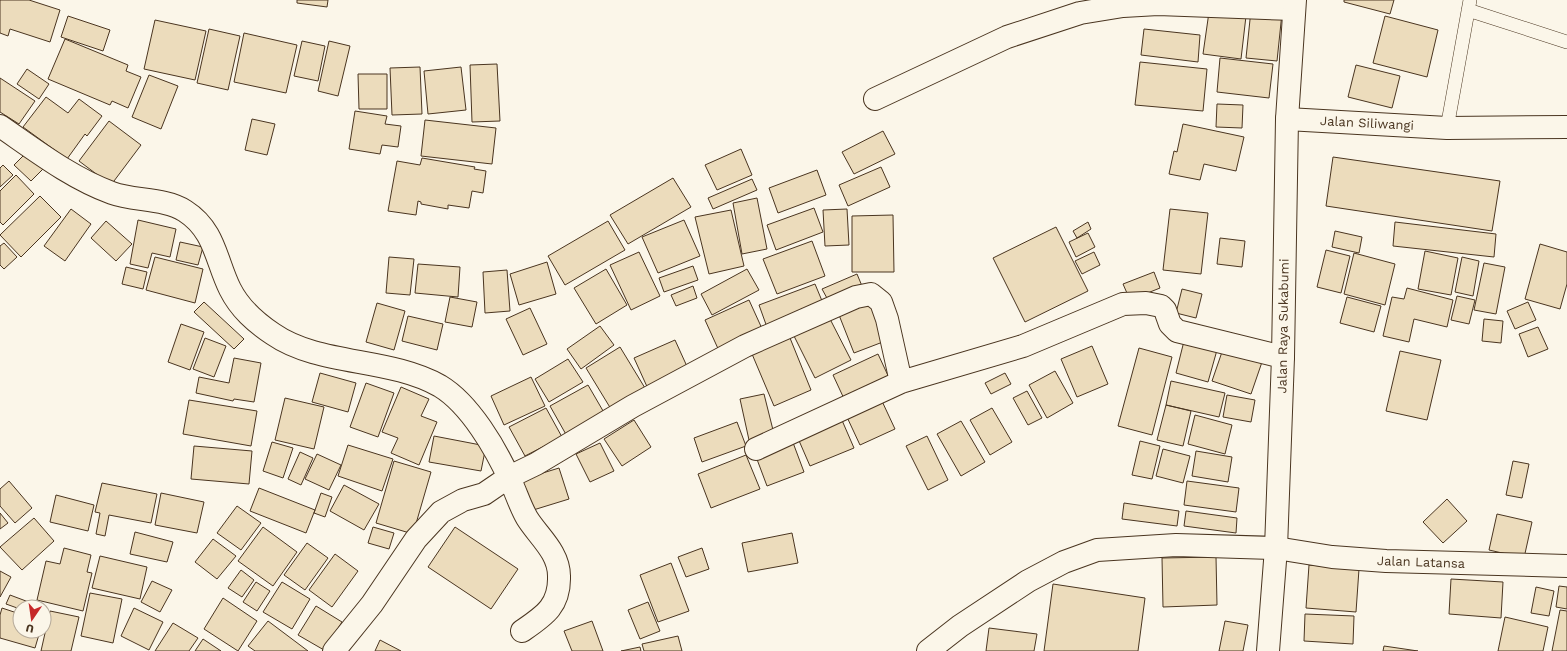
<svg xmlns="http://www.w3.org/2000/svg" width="1567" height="651" viewBox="0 0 1567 651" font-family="'Work Sans',sans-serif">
  <rect width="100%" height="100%" fill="#fbf6e9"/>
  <path fill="#ecdcbc" stroke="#4a3520" d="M0 0H29L60 10 50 42 10 29 8 36 0 33Z
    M297 0H328L327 7 297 3Z
    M1344 0H1394L1390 14 1344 2Z
    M1251 10 1282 13 1277 61 1246 58Z
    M1209 12 1246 16 1241 59 1203 54Z
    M68 16 110 30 103 51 61 37Z
    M1385 16 1438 30 1427 77 1373 63Z
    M155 20 206 31 195 80 144 69Z
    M209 29 240 36 228 90 197 83Z
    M1144 29 1200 35 1198 62 1141 55Z
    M244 33 297 45 286 93 234 82Z
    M65 39 128 65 126 71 141 77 128 108 112 101 110 105 48 79Z
    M302 41 325 46 318 81 294 76Z
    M329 41 350 46 338 96 318 91Z
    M1220 58 1273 64 1269 98 1217 92Z
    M1140 62 1207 69 1203 111 1135 105Z
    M497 64 500 121 472 122 470 65Z
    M1356 65 1400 76 1392 108 1348 97Z
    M420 67 422 114 392 115 390 68Z
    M461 67 466 110 428 114 424 71Z
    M27 69 49 84 39 99 17 84Z
    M358 74H387V109H359Z
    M149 75 178 86 161 129 132 117Z
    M0 78 35 101 19 124 0 112Z
    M46 97 68 113 79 99 102 116 87 136 85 134 67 159 23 127Z
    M1217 104 1243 105 1242 128 1216 127Z
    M355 111 387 116 385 124 401 126 398 147 382 145 380 154 349 149Z
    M252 119 275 124 267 155 245 150Z
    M425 120 496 128 492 164 421 156Z
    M109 121 141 145 111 185 79 161Z
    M1183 124 1244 137 1236 171 1204 164 1200 180 1169 174 1174 151 1177 152Z
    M883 131 895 154 854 174 842 152Z
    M741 149 752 175 717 190 705 165Z
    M27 152 44 168 31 181 14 165Z
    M1333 157 1500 181 1492 231 1326 206Z
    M422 158 475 167 474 169 486 171 483 193 472 191 469 208 448 205V209L421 204V202L418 201 416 215 388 211 397 161 420 165Z
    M3 165 13 175 0 187V168Z
    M881 167 890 187 848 206 839 185Z
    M817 170 826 195 778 213 769 188Z
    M16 175 34 194 3 225 0 222V191Z
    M673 178 691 207 628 244 610 215Z
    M752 179 757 190 713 209 708 198Z
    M40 196 61 217 21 257 0 235Z
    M757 198 767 249 742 254 733 203Z
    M814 208 823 232 776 250 767 225Z
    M71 209 91 224 65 261 44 246Z
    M847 209 849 245 825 246 823 210Z
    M1170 209 1208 213 1201 274 1163 270Z
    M731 210 744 266 709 274 695 217Z
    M893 215 894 272H852V216Z
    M138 220 176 229 170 257 152 253 148 268 130 264Z
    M684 220 700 256 658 273 642 237Z
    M106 221 132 244 116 261 91 238Z
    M608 221 625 250 565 285 548 256Z
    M1088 222 1091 229 1077 238 1073 231Z
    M1395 222 1496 234 1494 257 1393 246Z
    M1056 227 1088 291 1025 322 993 258Z
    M1335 231 1362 237 1359 253 1332 247Z
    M1088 233 1095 247 1076 257 1069 242Z
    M1220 238 1245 241 1242 267 1217 264Z
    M812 241 825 276 777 294 763 259Z
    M180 242 203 247 198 265 176 260Z
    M4 243 17 257 4 269 0 265V246Z
    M1540 244 1567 252V284L1560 309 1525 299Z
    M1326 250 1350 256 1341 293 1317 287Z
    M1425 251 1458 258 1451 295 1418 289Z
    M639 252 660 296 631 310 610 265Z
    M1094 252 1100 265 1082 274 1075 261Z
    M1354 253 1395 264 1385 305 1344 294Z
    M155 257 203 269 195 303 146 290Z
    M389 257 414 259 410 295 386 293Z
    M1462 257 1479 261 1473 296 1455 292Z
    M547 262 556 294 519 305 510 274Z
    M1484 263 1505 267 1496 314 1474 310Z
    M418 264 460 267 458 297 415 293Z
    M693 266 698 280 664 292 659 278Z
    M126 267 147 272 143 289 122 284Z
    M606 269 627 305 596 324 574 288Z
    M747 269 759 290 712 315 701 294Z
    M507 270 510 311 485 313 483 272Z
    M1154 272 1160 288 1130 300 1123 284Z
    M857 274 862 286 828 300 822 289Z
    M815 284 825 308 768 330 759 305Z
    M693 286 697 298 676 306 671 295Z
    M1407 288 1453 300 1447 327 1414 319 1409 342 1383 336 1392 297 1404 299Z
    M1182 289 1202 294 1196 318 1176 313Z
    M1457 296 1475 300 1469 324 1451 320Z
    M450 297 477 302 472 327 445 322Z
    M1347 297 1381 306 1374 332 1340 323Z
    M749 300 764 333 720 353 705 320Z
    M204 302 244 339 234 349 194 312Z
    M874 302 888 340 854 353 839 315Z
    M1528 302 1536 320 1515 329 1507 311Z
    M377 303 405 311 394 350 366 342Z
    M530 308 547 344 523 355 506 319Z
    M408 316 443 324 437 350 402 341Z
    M830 319 851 360 815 378 794 336Z
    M1484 319 1503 321 1501 343 1482 341Z
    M181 324 204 332 190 370 168 362Z
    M600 326 614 345 581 369 567 349Z
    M1538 327 1548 349 1528 357 1519 334Z
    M205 338 226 346 214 377 193 369Z
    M790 338 811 390 774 406 752 354Z
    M675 340 690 373 649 391 634 358Z
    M1184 341 1217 350 1208 382 1176 373Z
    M1092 346 1108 384 1077 397 1061 359Z
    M620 347 648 393 614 414 586 368Z
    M1139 348 1172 357 1152 435 1118 426Z
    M1223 349 1262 362 1251 394 1212 381Z
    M1400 351 1441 360 1427 420 1386 411Z
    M878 354 891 382 846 403 833 375Z
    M234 358 261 363 254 402 234 399 233 401 196 393 199 377 229 383Z
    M568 359 583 382 549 402 535 379Z
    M1055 371 1073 403 1047 418 1029 385Z
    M320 373 356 383 348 412 312 402Z
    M1005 373 1011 384 991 394 985 383Z
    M531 377 545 406 504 425 491 396Z
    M1171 381 1225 393 1219 417 1166 405Z
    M366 383 394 393 378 437 350 427Z
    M588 385 606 416 568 438 550 406Z
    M401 387 429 399 421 416 437 422 419 465 391 453 398 438 382 432Z
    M1027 391 1042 418 1028 425 1013 398Z
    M764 394 774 434 749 440 740 399Z
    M1227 395 1255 400 1251 422 1223 417Z
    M285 398 324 407 314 449 275 440Z
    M881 399 895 429 860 445 846 415Z
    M189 400 257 411 251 446 183 434Z
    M1166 405 1191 411 1183 446 1157 440Z
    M546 408 562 437 525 456 509 427Z
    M992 408 1012 442 990 455 970 420Z
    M1195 415 1232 425 1225 454 1188 444Z
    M841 418 854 448 810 466 797 436Z
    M634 420 651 447 622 466 604 439Z
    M961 421 985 462 961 476 937 434Z
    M737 422 746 446 702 462 694 438Z
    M434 436 486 446 481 471 429 462Z
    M927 436 948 480 928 490 906 446Z
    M792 440 804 472 767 486 755 454Z
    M1140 441 1160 446 1152 479 1132 475Z
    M272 442 293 448 283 478 263 471Z
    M600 443 614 471 590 482 576 454Z
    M348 445 393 459 382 491 338 476Z
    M194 446 252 451 249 484 191 479Z
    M1163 449 1190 456 1183 483 1156 476Z
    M1196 451 1232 457 1228 482 1192 476Z
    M300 452 313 458 301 485 288 479Z
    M317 454 341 465 329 490 305 479Z
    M746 455 760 489 711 508 698 474Z
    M394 461 431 472 413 534 376 523Z
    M1513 461 1529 464 1522 498 1506 495Z
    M559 468 569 499 530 511 520 480Z
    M9 481 32 508 15 523 0 506V489Z
    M1187 481 1239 488 1236 512 1184 505Z
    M102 483 157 494 151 523 109 515 105 536 96 534 100 513 95 512Z
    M344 485 379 504 364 530 330 511Z
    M259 488 315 510 306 533 250 511Z
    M161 493 204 502 197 533 155 525Z
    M321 493 332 497 325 517 314 513Z
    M56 495 94 505 88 531 50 522Z
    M1447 499 1467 521 1443 543 1423 522Z
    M1124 503 1179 511 1177 526 1122 519Z
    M237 506 261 523 241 550 217 533Z
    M1186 511 1237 518 1236 533 1184 526Z
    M0 513 8 523 0 529Z
    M1497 514 1532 522 1524 558 1489 550Z
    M34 518 54 541 22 570 0 547Z
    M263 527 297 552 273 586 238 561Z
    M373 527 394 533 389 549 368 543Z
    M455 527 518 569 491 609 428 567Z
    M135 532 173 542 167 562 130 554Z
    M792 533 798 563 748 572 742 543Z
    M213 539 236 556 217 579 195 562Z
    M307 543 328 558 305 590 284 575Z
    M64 548 91 555 87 572 92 573 83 611 37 600 46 561 60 564Z
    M702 548 709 569 686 577 678 557Z
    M335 554 358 571 332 607 309 590Z
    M100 556 147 567 140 599 92 588Z
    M1216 557 1217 605 1163 607 1162 558Z
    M671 563 689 611 658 622 640 575Z
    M1309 565 1359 569 1356 612 1306 608Z
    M241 570 254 580 242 597 228 588Z
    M0 571 11 577 0 597Z
    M1451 579 1503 582 1501 618 1449 614Z
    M152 581 172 590 160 612 141 602Z
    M256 582 270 591 257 611 243 602Z
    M282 582 310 599 292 629 263 612Z
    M1053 584 1145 598 1138 651H1044Z
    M1559 586 1567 587V609L1556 607Z
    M1536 587 1554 591 1549 616 1531 613Z
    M90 593 122 599 113 643 81 636Z
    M10 595 42 607H20V609L6 604Z
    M223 598 257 621 238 651 204 629Z
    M648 602 660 631 640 639 628 610Z
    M316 606 342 622 324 650 298 635Z
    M2 608 20 614V631H40L35 648 0 638V615Z
    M134 608 163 622 149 650 121 636Z
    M1560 610 1567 611V651H1552Z
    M50 611 79 617 71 651H41Z
    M1305 614 1354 616 1353 644 1304 641Z
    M1505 617 1548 627 1543 651H1498Z
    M268 621 308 651H255L248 646Z
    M592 621 603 651H572L564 631Z
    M1225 621 1248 625 1243 651H1219Z
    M173 623 198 638 189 651H155Z
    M989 628 1037 634 1034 651H986Z
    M678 636 682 651H644L642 644Z
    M203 639 221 651H195Z
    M380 640 401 651H375Z
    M1384 646 1418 651H1383Z
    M640 647 641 651H621Z"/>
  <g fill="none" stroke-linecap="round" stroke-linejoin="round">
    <defs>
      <path id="service" d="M1468 10 1567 42
        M1447 128 1470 0"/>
      <path id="minor" d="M875 99 1007 37 1080 13 1123 6 1158 4 1294 9
        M1287 119 1447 128 1567 127
        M0 126C35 150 71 178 112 193 133 201 165 198 185 211 215 230 216 261 230 289 240 309 255 322 273 334 319 366 389 357 440 386 470 404 496 449 510 480 516 492 520 506 527 518 538 536 559 552 559 576 560 606 544 616 522 631
        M756 449 901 382 1023 346 1123 304 1146 303 1161 306 1165 310 1170 324 1177 331 1283 357
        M334 651 372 604 416 539 441 512 463 500 484 494 509 477 536 464 633 406 745 346 856 297 871 294 881 302 887 319 901 382
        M928 651 960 626 1028 581 1064 562 1097 550 1176 545 1276 548 1332 557 1386 561 1567 566"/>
      <path id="trunk" d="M1268 651 1276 548 1283 357 1287 119 1295 0"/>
    </defs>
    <use href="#service" stroke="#4a3520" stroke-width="14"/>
    <use href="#minor" stroke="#4a3520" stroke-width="24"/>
    <use href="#trunk" stroke="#4a3520" stroke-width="24"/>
    <use href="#service" stroke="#fbf6e9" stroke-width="13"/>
    <use href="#minor" stroke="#fbf6e9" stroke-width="22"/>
    <use href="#trunk" stroke="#fbf6e9" stroke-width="22"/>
  </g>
  <g text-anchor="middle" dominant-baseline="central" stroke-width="3" stroke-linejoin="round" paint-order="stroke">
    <g font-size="13" fill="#4a3520" stroke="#fbf6e9">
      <text transform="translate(1367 123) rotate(3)">Jalan Siliwangi</text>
      <text transform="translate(1283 326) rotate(-89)">Jalan Raya Sukabumi</text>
      <text transform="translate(1421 562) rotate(2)">Jalan Latansa</text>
    </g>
  </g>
  <g transform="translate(32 619) rotate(193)"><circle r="19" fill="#fbf6e9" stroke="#b4a999"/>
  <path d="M0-3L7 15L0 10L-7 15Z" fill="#c62828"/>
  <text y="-6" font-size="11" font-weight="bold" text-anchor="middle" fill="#4a3520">U</text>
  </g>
</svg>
